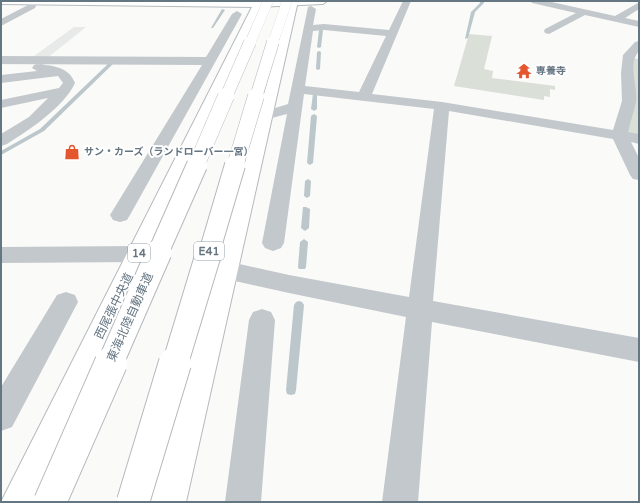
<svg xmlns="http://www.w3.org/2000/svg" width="640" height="503" viewBox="0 0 640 503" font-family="'Varela Round','Noto Sans JP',sans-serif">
  <rect width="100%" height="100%" fill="#fafaf8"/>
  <path fill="#e8e9e9" d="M74 27H86L46 59H30Z"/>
  <path fill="#dadfd7" d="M469 34 492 36 484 69 493 71 492 78 555 86V90L550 89V97L544 96V100L454 86Z
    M631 58 639 59V137L624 134Z"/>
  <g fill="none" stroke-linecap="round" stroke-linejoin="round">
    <path fill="#bbc7cb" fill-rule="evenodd" d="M480 1H484V3L475 12 468 38 465 39 471 12 480 3Z
      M222 9 225 10 213 28H211Z
      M321 29 323 30 321 47 319 48 317 47 319 30Z
      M319 51 321 52 320 69 318 70 316 69 317 52Z
      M110 62 114 63 44 131 1 155V151L40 129Z
      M313 94 317 95V109L314 111 311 109Z
      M314 114 317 116 313 163 310 165 307 163 311 116Z
      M308 179 311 181 310 196 307 198 304 196 305 181Z
      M303 207H306L310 209 309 228 305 231 301 228Z
      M304 239 308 242 306 267 305 269H299L298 267 300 242Z
      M299 301 302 302 304 305 296 390 295 394 291 395 287 394 286 390 294 305 296 302Z"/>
    <defs>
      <path id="major" d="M255 1H263L37 502H1Z
        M290 1H298L186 502H150Z"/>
      <path id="highway" d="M1 1H327L323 4 257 7 1 4Z"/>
    </defs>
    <use href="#major" stroke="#b5babe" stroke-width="2"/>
    <use href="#highway" stroke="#b4b9bd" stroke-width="2"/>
    <path fill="#c3c8cc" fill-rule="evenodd" d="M403 1H411L372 94 442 102 613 130 622 101 621 73 623 55 635 42 639 41V51C627 65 638 86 636 102 634 112 630 122 628 132L639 134V144L631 142 639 158V180L633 179 630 175 613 139 449 111 433 301 639 338V362L432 322 418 502H382L406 317 289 293 226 279 218 276 215 270 218 264 226 261 289 275 409 297 434 109 304 94 284 243 281 248 273 251 265 248 262 243 287 114 264 120 259 119 257 116 259 113 288 104 308 7 311 6 316 9 313 25 324 24 389 30ZM324 30 386 36 359 92 305 86 313 31Z
      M531 1H547L615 16 638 3 639 9 625 18 639 21V27L585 15 549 34 545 33 544 31 545 29 576 13 532 3Z
      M32 3 35 4 36 6 35 8 1 26V19Z
      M237 11 242 14 130 215 127 220 120 222 113 220 110 215 202 65 1 64V56L206 57 232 14Z
      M38 64C54 66 69 67 75 83 64 107 29 130 7 144L1 146V134L29 117 48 98 1 108V100L59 88 63 83 58 76 1 83V75L37 71 32 68 34 65Z
      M139 246 147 248 150 254 147 260 139 262 1 263V247Z
      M66 292 75 295 78 302 12 427 1 431V387L57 295Z
      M262 309 271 312 275 320 261 502H225L249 320 253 312Z"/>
    <use href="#major" fill="#fff" fill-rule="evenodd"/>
    <use href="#highway" fill="#fff" fill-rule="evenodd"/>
    <defs>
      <path id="highway-bridge-far5" d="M250 43 268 1
        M273 43 287 1"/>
      <path id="highway-bridge-far4" d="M226 97 250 42
        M256 97 273 42"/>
      <path id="highway-bridge-far3" d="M196 166 226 96
        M235 166 256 96"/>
      <path id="highway-bridge-far2" d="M158 253 197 165
        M209 253 235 165"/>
      <path id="highway-bridge-far1" d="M110 364 159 252
        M175 364 209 252"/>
      <path id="highway-bridge" d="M50 502 111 363
        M133 502 175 363"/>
    </defs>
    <use href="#highway-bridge-far5" stroke="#b4b9bd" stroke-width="10" stroke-linecap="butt"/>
    <use href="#highway-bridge-far4" stroke="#b4b9bd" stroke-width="13" stroke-linecap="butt"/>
    <use href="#highway-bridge-far3" stroke="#b4b9bd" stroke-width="17" stroke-linecap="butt"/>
    <use href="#highway-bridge-far2" stroke="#b4b9bd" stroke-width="22" stroke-linecap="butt"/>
    <use href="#highway-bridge-far1" stroke="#b4b9bd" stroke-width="27" stroke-linecap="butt"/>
    <use href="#highway-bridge" stroke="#b4b9bd" stroke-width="34" stroke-linecap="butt"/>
    <use href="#highway-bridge-far5" stroke="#fff" stroke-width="10"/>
    <use href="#highway-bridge-far4" stroke="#fff" stroke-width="12"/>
    <use href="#highway-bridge-far3" stroke="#fff" stroke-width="16"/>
    <use href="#highway-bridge-far2" stroke="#fff" stroke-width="20"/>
    <use href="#highway-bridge-far1" stroke="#fff" stroke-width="25"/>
    <use href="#highway-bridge" stroke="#fff" stroke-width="32"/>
  </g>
  <defs>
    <symbol id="temple-bare" viewBox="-9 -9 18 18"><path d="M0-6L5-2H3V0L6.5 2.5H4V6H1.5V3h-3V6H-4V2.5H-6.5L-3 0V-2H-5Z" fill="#e4572e" stroke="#fff" stroke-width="2.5" paint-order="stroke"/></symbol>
    <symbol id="shop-bare" viewBox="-9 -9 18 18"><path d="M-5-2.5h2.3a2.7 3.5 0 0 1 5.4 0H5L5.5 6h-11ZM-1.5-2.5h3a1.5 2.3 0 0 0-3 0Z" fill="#e4572e" stroke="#fff" stroke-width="2.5" paint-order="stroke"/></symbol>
  </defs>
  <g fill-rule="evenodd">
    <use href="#temple-bare" x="513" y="60" width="22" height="22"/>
    <use href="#shop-bare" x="61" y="141" width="22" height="22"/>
  </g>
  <g text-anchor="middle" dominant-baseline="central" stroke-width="4" stroke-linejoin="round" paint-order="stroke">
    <g font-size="10" font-weight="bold" fill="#657683" stroke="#fff" text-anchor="start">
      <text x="536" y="71">専養寺</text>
      <text x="84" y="152">サン・カーズ（ランドローバー一宮）</text>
    </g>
    <g fill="#fff" stroke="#939fa8" stroke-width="1">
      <rect x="194" y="242" width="30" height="18" rx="3"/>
      <rect x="128" y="244" width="22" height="18" rx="3"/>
    </g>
    <g font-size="11" font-weight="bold" fill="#657683">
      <text x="209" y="251">E41</text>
      <text x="139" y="253">14</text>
    </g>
    <g font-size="12" fill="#657683" stroke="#fff">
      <text transform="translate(114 306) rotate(-64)">西尾張中央道</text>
      <text transform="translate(130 317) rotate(-66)">東海北陸自動車道</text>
    </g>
  </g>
  <rect width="640" height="503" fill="none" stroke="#657683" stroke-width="4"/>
</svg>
